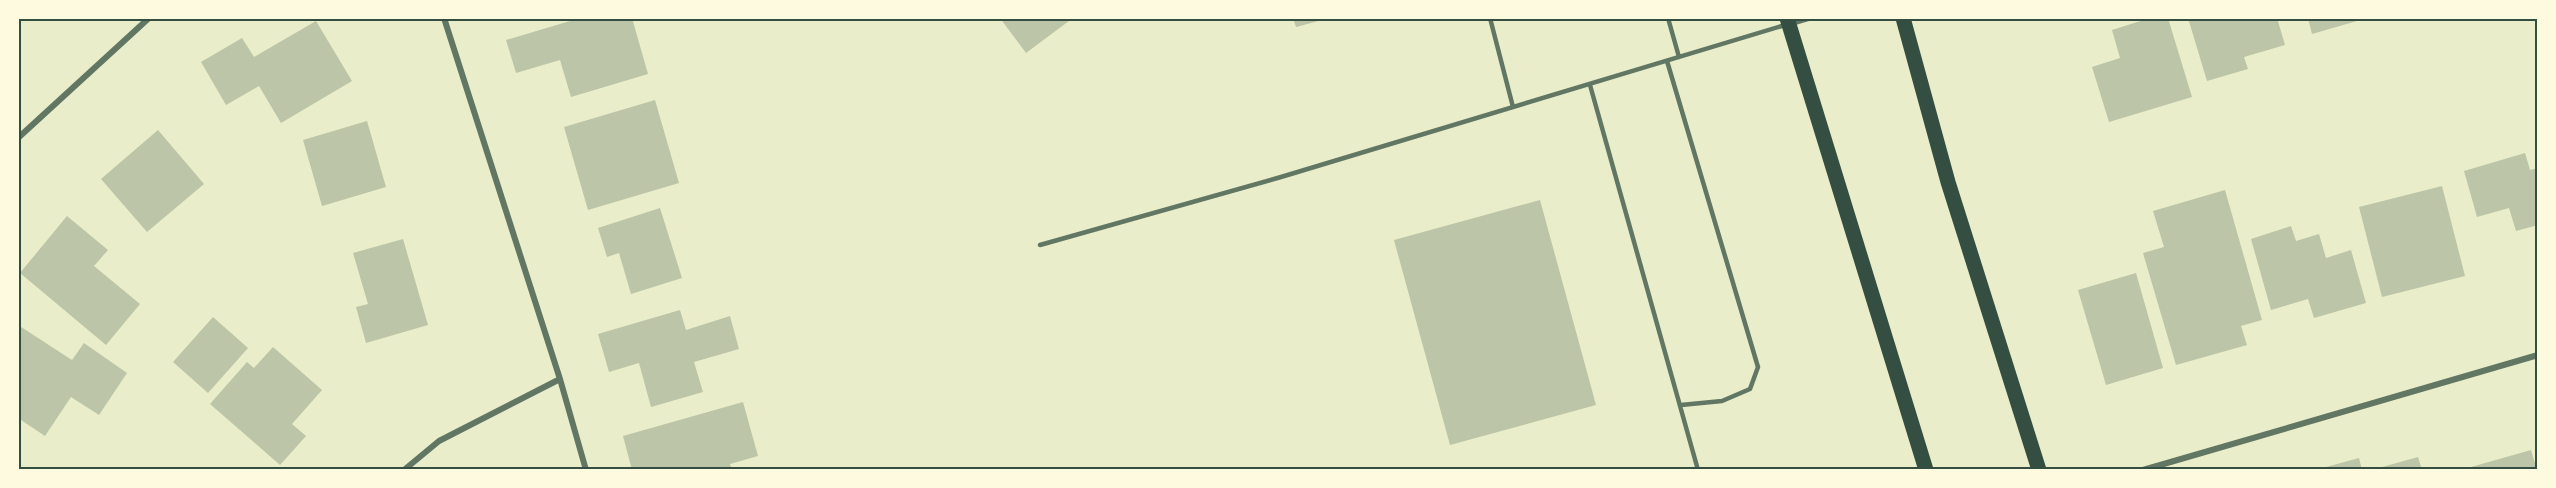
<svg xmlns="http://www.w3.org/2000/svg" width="2556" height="488" viewBox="0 0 2556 488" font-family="'Titillium Web',sans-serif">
  <rect width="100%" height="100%" fill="#e9edc9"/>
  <path fill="#bcc5a7" d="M580 18H632L648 74 571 97 560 60 516 73 506 40Z
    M1000 18H1073L1026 53Z
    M1293 18H1326V19L1296 27Z
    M2150 18H2168L2192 97 2109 122 2092 67 2120 58 2112 30Z
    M2188 18H2277L2285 45 2244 57 2248 69 2207 81Z
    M2308 18H2364V19L2312 34Z
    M316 21 352 81 281 123 259 86 226 105 201 62 242 38 254 57Z
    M655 100 679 183 588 210 564 127Z
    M367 121 386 187 322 206 303 140Z
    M158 130 204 184 147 232 101 179Z
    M2525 153 2530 170 2538 168V225L2516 231 2509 208 2477 217 2464 171Z
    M2442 186 2465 276 2382 297 2359 207Z
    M2225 190 2262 320 2241 326 2247 345 2176 365 2143 253 2164 247 2153 211Z
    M1540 200 1596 405 1450 445 1394 240Z
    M660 208 682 278 631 294 619 253 607 257 598 228Z
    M67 216 108 250 94 266 140 304 106 345 20 273Z
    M2291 226 2296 241 2319 234 2326 258 2351 250 2366 303 2314 318 2308 299 2271 310 2251 239Z
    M403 239 428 325 366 343 356 307 368 304 353 253Z
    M2136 273 2163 368 2106 385 2078 290Z
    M680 310 686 330 730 316 739 349 694 362 703 392 651 407 639 363 609 372 598 334Z
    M213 317 248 348 208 393 173 362Z
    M18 325 72 360 84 343 127 373 99 415 71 397 45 436 18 418Z
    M273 347 322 390 292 424 306 436 280 465 210 404 247 362 254 368Z
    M743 402 758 456 730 464 732 470H632L623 436Z
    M2531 450 2537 470H2464V469Z
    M2418 457 2422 470H2375V469Z
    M2359 458 2362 470H2319V469Z"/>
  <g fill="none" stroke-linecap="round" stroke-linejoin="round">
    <path stroke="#617663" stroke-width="4.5" d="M1490 18 1513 107
      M1668 18 1679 57
      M1667 61 1758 367 1750 389 1722 401 1681 405
      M1590 85 1698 470
      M1040 245 1281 177 1785 25"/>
    <path stroke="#617663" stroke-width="6" d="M444 18 560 379 586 470
      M1789 24 1809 18
      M18 138 149 18
      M404 470 439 441 560 379
      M2143 470 2538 355"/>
    <path stroke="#344e41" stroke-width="15" d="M1787 18 1926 470
      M1903 18 1948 182 2039 470"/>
  </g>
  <rect width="2556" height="488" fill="none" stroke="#fefae0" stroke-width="39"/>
  <rect x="20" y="20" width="2516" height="448" fill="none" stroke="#344e41" stroke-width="2"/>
</svg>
